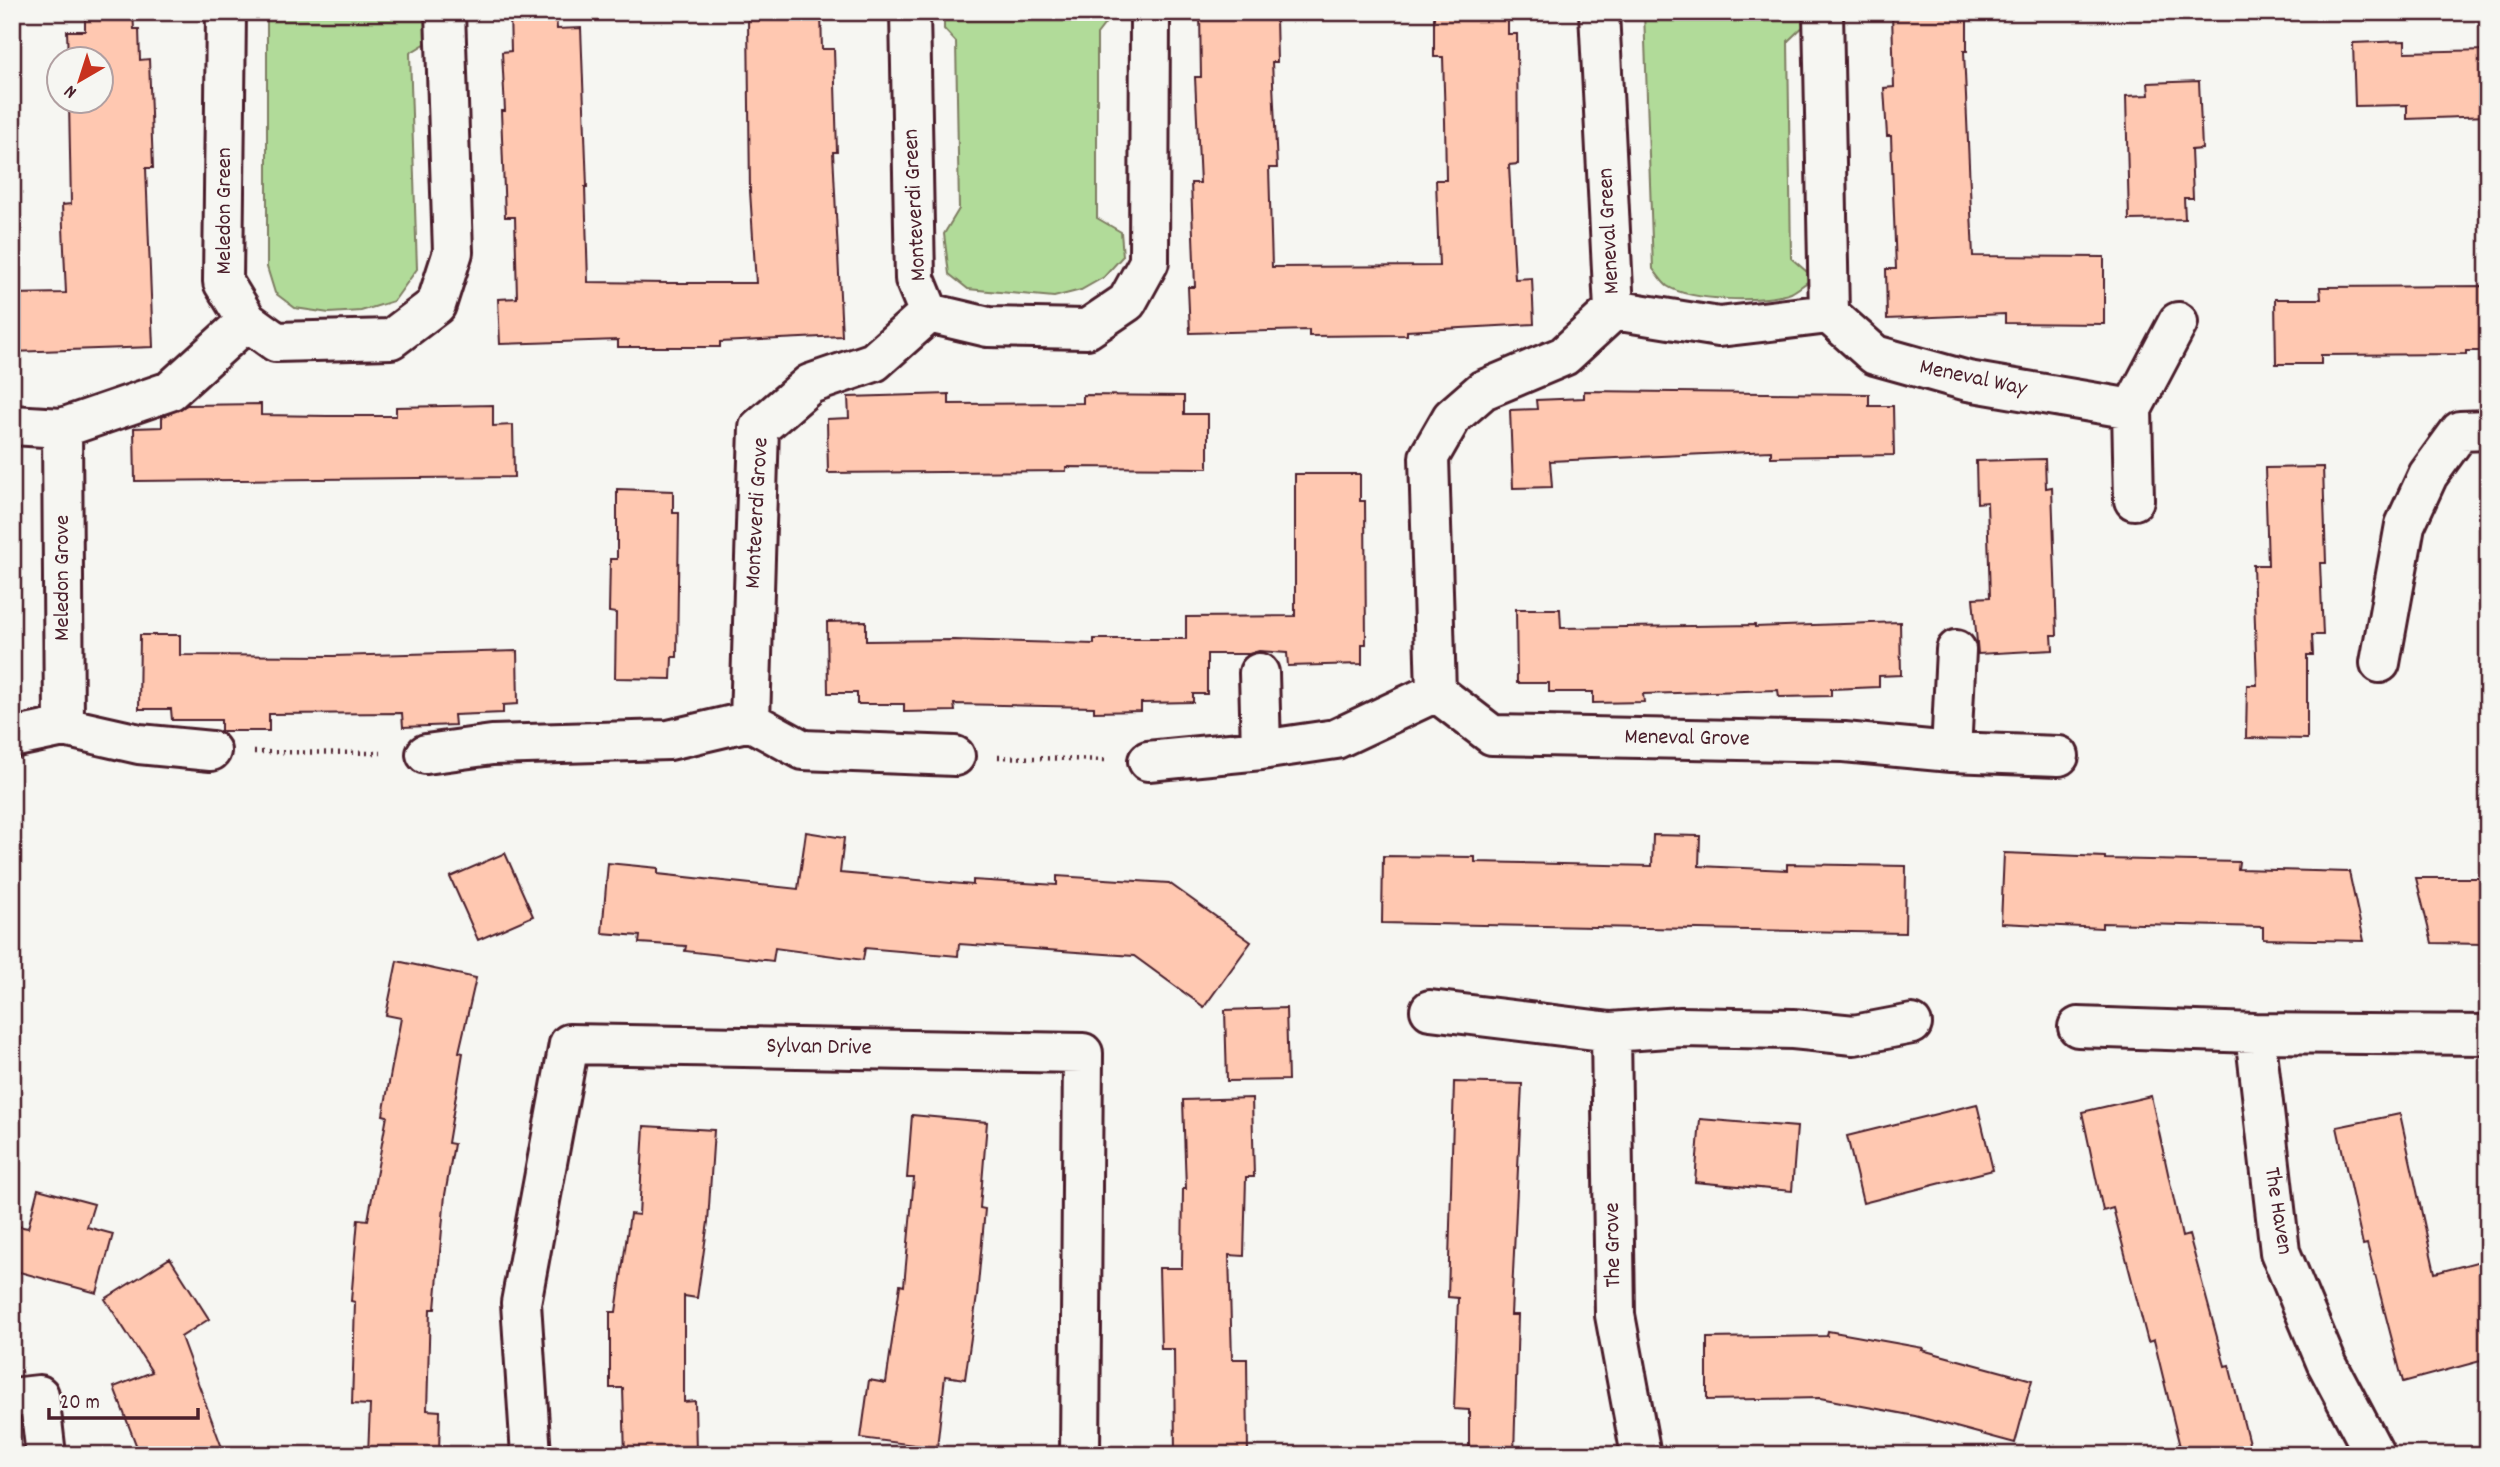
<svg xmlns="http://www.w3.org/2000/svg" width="2500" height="1467" viewBox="0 0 2500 1467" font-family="Dekko,sans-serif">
  <rect width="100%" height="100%" fill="#f6f6f2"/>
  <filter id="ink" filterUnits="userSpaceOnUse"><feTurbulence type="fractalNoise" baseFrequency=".0143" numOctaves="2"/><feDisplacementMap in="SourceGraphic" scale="14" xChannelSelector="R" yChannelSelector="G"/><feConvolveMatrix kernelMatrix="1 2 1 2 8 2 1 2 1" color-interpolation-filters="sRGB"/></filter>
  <g filter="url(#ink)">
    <path fill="#b1db99" stroke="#7e7d62" stroke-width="2" d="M267 12H431L436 37 410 53 417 269 394 301 361 311 329 313 295 308 275 293 267 267Z
      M944 12H1114L1097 34V218L1121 232 1123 256 1104 277 1081 290 1054 297 968 289 949 274 944 234 959 209 956 42 944 29Z
      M1644 12H1808L1810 20 1788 41 1791 258 1814 278C1806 282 1799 289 1791 293 1765 303 1690 301 1667 286 1662 282 1657 274 1653 269Z
      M2045 1448 2105 1454V1455H2040Z"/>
    <path fill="#ffc8b1" stroke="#4a1f2b" stroke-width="2" d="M85 12H133L134 29H139L140 60 149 59 153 168H146L153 347 12 352V294L66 293 62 205 71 204 69 102H102V60H68L67 31H85Z
      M510 12H556L557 29 581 28 587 187H585L588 282 668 283H756L750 191 748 19 773 18V12H821L822 49H834L837 152H833L842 336 720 342V347H618V340L500 344 498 299 517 298 515 217H505L501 111H505L502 52 511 51Z
      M1200 12H1244V18L1276 17 1277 62H1272L1277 168H1269L1272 267 1439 266 1436 180H1446L1445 121 1443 57H1434V12H1508V34H1517L1518 164 1509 165 1515 279 1532 278 1534 324 1407 331V335L1309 336V330L1190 333 1188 287H1195L1191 183H1200L1195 77H1201Z
      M1892 12H1967V51H1964L1973 256 2104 257V324L2005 323V314L1887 319 1886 269H1896L1891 136H1887L1884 88 1894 87Z
      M2405 41V52L2488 50V116L2407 119V105L2355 106 2353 43Z
      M2199 81 2202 149 2191 150 2193 198H2184L2185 219 2129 220 2126 96 2149 95 2148 83Z
      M2488 286V351H2466V354L2321 355V364H2276L2275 299H2321L2320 287Z
      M1584 391 1869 394V406H1893L1894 455 1771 457V451L1550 461 1552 487 1513 488 1510 410 1537 409 1536 400 1584 398Z
      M949 394V404L1083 403V395L1184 396V414H1208V468L1066 467V471L828 473 827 419 849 418 848 397Z
      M261 404V415L327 416H396V407L493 405V426L513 425 514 477 135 481 134 428 162 427V417L187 405Z
      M2045 459 2046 488 2052 487 2057 635H2052L2053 650 1978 654 1973 598 1990 597 1987 502 1977 503 1976 461Z
      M2323 467 2326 563H2320L2323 635H2312L2313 655H2307V739L2246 738 2247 685H2257L2253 565H2268L2265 468Z
      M1295 474H1360V501H1365L1366 644H1362V664L1288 666 1287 653 1259 651 1249 654H1207V694H1193V702L1141 703V711L1094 712V707L954 704 955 711 904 712V704H857V693H828L827 622 866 621V641L954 640 1094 644V639H1186V617L1295 616Z
      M617 489 673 491V513H679L677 657H672L671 679 615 678 616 613 609 612 610 559H617Z
      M1516 609H1560L1561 628 1755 625V627L1900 622 1901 675 1879 676V687L1831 689V696L1779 697 1778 690 1643 694 1644 702 1593 703V692H1549V683H1517Z
      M140 635H180V655L333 656 517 651 518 704 503 705V713L454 715 455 725 403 727 402 713 269 714V731H221V720H172L171 709H139Z
      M806 832 844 838 840 873 973 885V880L1057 885V876L1169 883 1251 942 1204 1007 1134 956 959 944 958 956 865 948 863 960 775 948 773 961 685 951 686 946 639 943 640 936 602 933 608 863 658 868V874L798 889Z
      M1653 835 1700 836 1699 866 1787 870V864L1906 866 1905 933 1382 923 1383 856 1475 857V862L1652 866Z
      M505 853 533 916 478 940 450 877Z
      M2004 853 2105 857V859L2239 862 2238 869 2349 872 2364 941 2263 939V927L2102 923V928L2001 923Z
      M2416 878H2484L2483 944 2432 943Z
      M397 961 476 978 459 1052 463 1053 448 1143 454 1144 445 1195 435 1309H430L427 1410 440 1411 439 1455H368L370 1405 352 1404 355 1302 351 1301 358 1219 368 1220 387 1116 383 1115 401 1018 386 1015Z
      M1286 1008 1288 1080 1227 1081 1225 1010Z
      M1454 1082 1522 1084 1511 1315H1518L1514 1455H1469V1410L1454 1409 1458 1298 1448 1297Z
      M2151 1096 2182 1237 2189 1235 2225 1366 2229 1365 2252 1455H2182L2154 1340 2148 1342 2113 1208 2103 1211 2082 1112Z
      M1252 1098 1254 1177H1246L1244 1256 1229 1255 1232 1359H1247L1248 1455H1175L1174 1349H1161L1159 1268H1182L1183 1189H1186L1183 1100Z
      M1977 1104 1993 1170 1863 1203 1847 1136Z
      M2400 1114 2435 1273 2488 1259V1359L2403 1382 2367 1244 2363 1245 2337 1127Z
      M912 1115 987 1122 980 1208 985 1209 977 1296 965 1379 945 1376 937 1448 861 1438 869 1380 886 1383 900 1285 904 1286 914 1178H907Z
      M1700 1119 1797 1127 1792 1191 1695 1182Z
      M644 1126 714 1130 708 1222 697 1298 684 1296V1402L695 1401 696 1455H625L623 1388H610V1312H616L630 1214 639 1215Z
      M38 1189 94 1204 87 1227 113 1234 97 1293 12 1270V1225L28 1228Z
      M170 1258 209 1319 181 1337 224 1453 221 1455H204L199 1447 178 1455H140L114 1387 152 1372 105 1299Z
      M1828 1331 1923 1348 1922 1350 2032 1380 2015 1443 1915 1416 1820 1398 1707 1400V1338L1827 1336Z"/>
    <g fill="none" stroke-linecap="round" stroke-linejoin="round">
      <defs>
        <path id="street" d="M226 12 223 282 247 321 276 342 391 339 436 305 453 252 445 12
          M910 12 915 279 929 313 988 327 1087 329 1127 302 1149 262 1150 12
          M1599 12 1614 310 1719 327 1829 314 1823 12
          M1829 314 1875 355 1968 381 2132 409
          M12 425 62 428 170 391 247 321
          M62 428 64 727
          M2134 500 2132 409 2178 322
          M2380 663 2405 525 2428 475 2460 431 2488 430
          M1259 673 1261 750
          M1436 692 1429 457 1452 417 1483 390 1564 356 1614 310
          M750 721 759 428 810 384 874 362 929 313
          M12 738 64 727 139 744 211 751
          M1951 752 1956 650
          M426 754 492 745 669 740 750 721 803 750 955 756
          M1148 761 1261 750 1336 739 1436 692 1492 735 1844 742 1951 752 2059 756
          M1430 1010 1611 1032
          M2078 1027 2255 1033 2488 1035
          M2255 1033 2280 1252 2326 1362 2375 1455
          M12 1398 39 1395 46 1455
          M531 1455 521 1303 569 1044 1083 1053 1080 1455
          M1641 1455 1615 1315 1611 1032 1681 1027 1793 1029 1854 1035 1912 1024"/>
      </defs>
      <use href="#street" stroke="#4a1f2b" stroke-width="44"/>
      <path stroke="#4a1f2b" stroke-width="4.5" stroke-dasharray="2 5" stroke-linecap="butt" d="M254 752 381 753
        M998 757 1105 760"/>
      <use href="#street" stroke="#f6f6f2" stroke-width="38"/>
    </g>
  </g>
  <g text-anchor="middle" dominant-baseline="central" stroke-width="7" stroke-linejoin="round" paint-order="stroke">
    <g font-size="23" fill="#4a1f2b" stroke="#f6f6f2">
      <text transform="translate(916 205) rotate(-93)">Monteverdi Green</text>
      <text transform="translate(225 211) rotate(-90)">Meledon Green</text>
      <text transform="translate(1610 231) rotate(-93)">Meneval Green</text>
      <text transform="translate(1973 379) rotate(12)">Meneval Way</text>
      <text transform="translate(758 513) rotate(-87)">Monteverdi Grove</text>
      <text transform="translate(63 578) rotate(-90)">Meledon Grove</text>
      <text transform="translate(1687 739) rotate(1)">Meneval Grove</text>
      <text transform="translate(819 1048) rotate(1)">Sylvan Drive</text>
      <text transform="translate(2277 1211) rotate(81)">The Haven</text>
      <text transform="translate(1614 1245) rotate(-91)">The Grove</text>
    </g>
  </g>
  <rect width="2500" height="1467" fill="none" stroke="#f6f6f2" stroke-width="42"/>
  <rect x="21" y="21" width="2458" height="1425" fill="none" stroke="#4a1f2b" stroke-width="2.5" filter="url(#ink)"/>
  <g transform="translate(80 80) rotate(219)"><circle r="33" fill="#f6f6f2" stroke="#b1a0a2" stroke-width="2"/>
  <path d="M0-5L12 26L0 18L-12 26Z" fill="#c8321e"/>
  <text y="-10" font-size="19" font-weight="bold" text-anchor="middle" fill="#4a1f2b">N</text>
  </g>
  <path d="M49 1408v10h149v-10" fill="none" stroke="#4a1f2b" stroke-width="3.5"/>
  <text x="60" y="1408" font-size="21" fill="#4a1f2b" stroke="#f6f6f2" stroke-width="5" paint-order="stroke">20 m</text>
</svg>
